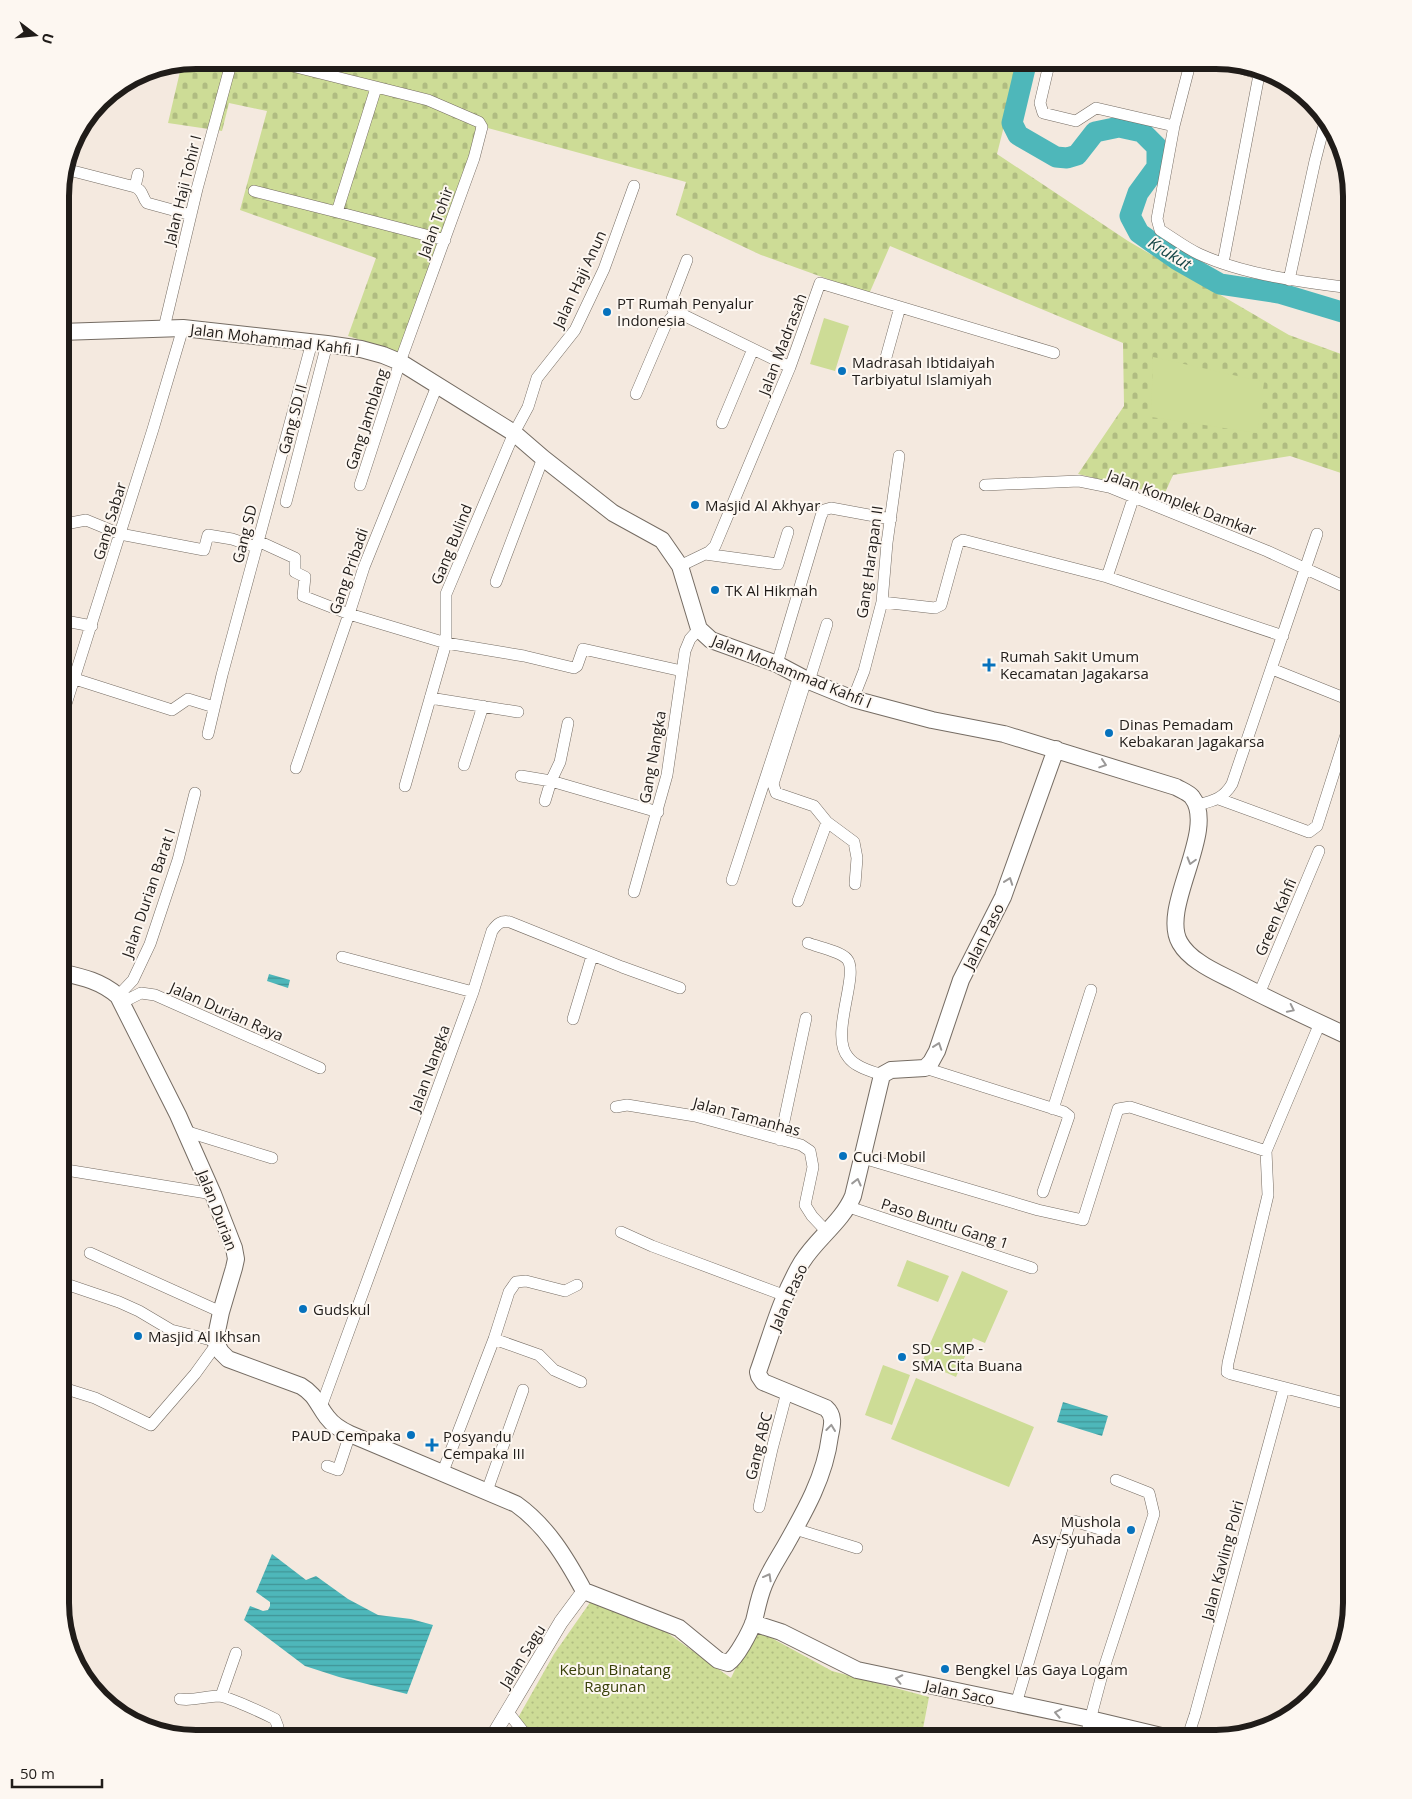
<svg xmlns="http://www.w3.org/2000/svg" width="1412" height="1799" viewBox="0 0 1412 1799" font-family="'Open Sans',sans-serif">
  <defs>
    <pattern id="green-dots" width="8" height="8" patternUnits="userSpaceOnUse" patternTransform="scale(1.25)"><rect width="8" height="8" fill="#cddc96"/><path d="M2 2h.1M6 6h.1" fill="none" stroke="#b0bc81" stroke-width="1.8" stroke-linecap="round"/></pattern>
    <pattern id="cemetery-stones" width="16" height="16" patternUnits="userSpaceOnUse" patternTransform="scale(1.25)"><rect width="16" height="16" fill="#cddc96"/><path d="M2 7V4a2 2 0 0 1 4 0v3zM10 15v-3a2 2 0 0 1 4 0v3z" fill="#b0bc81"/></pattern>
    <pattern id="water-rules" width="6" height="5" patternUnits="userSpaceOnUse" patternTransform="scale(1.25)"><rect width="6" height="5" fill="#4eb7ba"/><path d="M0 2.5h6" fill="none" stroke="#409496"/></pattern>
  </defs>
  <rect width="100%" height="100%" fill="#f4e9df"/>
  <path fill="url(#green-dots)" d="M591 1601 659 1627 731 1678 755 1629 832 1671 929 1697 921 1739H506L554 1654Z"/>
  <path fill="url(#cemetery-stones)" d="M196 60H1018L1019 66 997 154 1128 241 1289 335 1352 358V438L1341 473 1290 456 1173 475 1164 495 1078 474 1124 406 1123 343 890 246 869 294 761 255 676 215 686 182 484 127 405 354 348 336 376 258 240 210 267 111 229 103 222 131 168 123 182 63Z"/>
  <path fill="#cddc96" d="M824 318 849 326 835 371 810 364Z
    M1153 357 1264 382 1257 433 1151 417Z
    M907 1260 949 1276 938 1302 897 1286Z
    M962 1271 1008 1291 985 1343 973 1338 956 1377 922 1362Z
    M883 1365 910 1375 892 1425 865 1415Z
    M916 1378 1034 1427 1009 1487 891 1439Z"/>
  <path fill="url(#water-rules)" d="M269 974 290 980 288 988 267 981Z
    M1063 1402 1108 1416 1102 1436 1057 1422Z
    M272 1554 306 1580 316 1576 348 1599 378 1615 411 1619 433 1625 407 1694 339 1677 305 1666 244 1620 250 1606 263 1611 268 1610 270 1606V1602L256 1592Z"/>
  <g fill="none" stroke-linecap="round" stroke-linejoin="round">
    <path stroke="#4eb7ba" stroke-width="21" d="M1027 60 1012 123 1018 135 1056 157 1067 158 1077 155 1095 132 1119 127 1142 132 1157 147V167L1138 193 1130 216 1139 233 1176 259 1220 284 1279 293 1352 315"/>
    <defs>
      <path id="minor" d="M268 60 428 100 479 122 482 127 474 158 400 362 360 485
        M1050 60 1040 103 1043 113 1076 121 1096 108 1174 126
        M1191 60 1174 126 1157 219 1160 230C1173 238 1186 248 1199 254 1245 275 1302 282 1352 288
        M1215 60 1289 83
        M376 88 337 212 445 240
        M65 169 135 187C143 190 142 197 147 203L191 215
        M135 187 138 174
        M254 191 337 212
        M687 260 672 299 673 310 790 367
        M1223 263 1259 75
        M1289 280 1315 161 1326 118
        M164 328 197 189 232 60
        M885 361 900 307
        M636 394 666 324 676 312
        M722 423 753 349
        M985 485 1079 481 1109 487 1267 551 1352 590
        M286 502 327 344
        M60 525 86 520 120 534 204 550 208 535 232 539 256 547
        M258 541 295 558V572L305 577 303 596 349 614 446 643 524 656 574 668 577 666 583 649 682 671
        M705 554 778 564 788 532
        M680 566 709 552 715 546 790 367 820 283 1054 353
        M1107 577 1134 496
        M496 582 543 458
        M882 602 935 608 941 605 958 543 963 540 1107 577 1283 636
        M60 620 92 626
        M777 664 821 516 824 510 831 508 891 519
        M1272 669 1352 701
        M60 678 73 682
        M75 679 172 710 188 699 214 707
        M806 680 773 784 776 793 814 806 827 822 854 842 857 858 855 884
        M809 681 827 624
        M430 698 518 712
        M853 699 864 671 882 602 887 543 899 456
        M60 723 153 429 183 328
        M208 734 222 675 312 342
        M464 765 483 706
        M296 768 349 614 364 567 437 386
        M521 776 551 781 658 812
        M405 786 446 643V594L514 433 528 407 537 378 575 330 604 269 634 186
        M1219 799 1309 832 1317 826 1352 716
        M545 801 551 781 560 762 568 723
        M1197 805C1213 801 1223 799 1232 784L1317 534
        M732 880 799 676
        M634 892 667 775 685 651 690 639 699 629
        M798 901 827 822
        M808 943C818 947 840 951 847 959 860 974 829 1035 848 1057 855 1067 871 1071 882 1075
        M342 957 473 992
        M1259 994 1319 851
        M118 996 133 980 150 944 178 860 195 793
        M121 1003 141 993 155 995 320 1068
        M573 1019 592 956
        M1320 1023 1266 1151 1268 1195 1228 1363 1227 1372 1231 1374 1352 1405
        M925 1068 1064 1112 1069 1116 1043 1192
        M616 1107 627 1105 695 1116 801 1145 810 1151 813 1167 805 1205 812 1216 827 1232
        M1053 1109 1091 990
        M185 1131 272 1158
        M780 1140 806 1018
        M863 1158 1038 1210 1083 1220 1118 1109 1130 1107 1266 1151
        M60 1169 213 1194
        M849 1207 1032 1268
        M621 1232 652 1246 786 1296
        M90 1253 221 1312
        M60 1282 119 1302 139 1311 171 1330 215 1341
        M494 1339 539 1355 554 1370 581 1382
        M60 1387 95 1398 151 1425 195 1374 216 1345
        M321 1407 473 992 492 931C497 924 501 920 510 922L622 967 680 988
        M327 1466 338 1470 350 1434
        M442 1474 494 1339 509 1292 516 1282 526 1281 565 1291 577 1285
        M487 1491 523 1390
        M759 1507 772 1449 787 1392
        M795 1529 857 1548
        M221 1696 236 1653
        M180 1699C195 1701 206 1696 219 1696 229 1697 265 1714 275 1719L278 1727 274 1739
        M1016 1704 1069 1525 1074 1521 1106 1531
        M507 1711 529 1739
        M1085 1739 1103 1671 1154 1514 1149 1493 1116 1480
        M1187 1739 1195 1715 1284 1388"/>
      <path id="tertiary" d="M491 1739 561 1622 584 1591"/>
      <path id="secondary" d="M60 332 183 328 327 344 361 349 383 355 400 362 514 433 543 458 613 513 662 540 680 566 699 629 711 640 777 664 809 681 853 699 932 720 1004 734 1176 787C1181 790 1189 793 1192 797 1218 830 1159 908 1180 943 1184 950 1193 958 1199 962 1210 970 1224 976 1236 982 1274 1002 1313 1020 1352 1038
        M60 972C82 977 101 981 118 996L178 1115 213 1194 234 1248 236 1259 234 1268 221 1312 215 1341 221 1352 228 1359 301 1386C316 1395 317 1404 327 1417 333 1425 341 1430 350 1434L516 1504C547 1526 566 1558 584 1591L679 1628 718 1660 728 1663C737 1657 750 1632 754 1621 757 1609 759 1597 764 1585 769 1572 777 1560 784 1548 804 1513 825 1477 830 1436 832 1426 835 1416 826 1408L763 1382 759 1376 758 1372C771 1335 782 1295 802 1262 817 1238 842 1222 853 1196L882 1075 891 1070 925 1068 931 1062 937 1051 961 980 1003 897 1056 749
        M753 1623 781 1632 857 1670 1090 1719 1174 1739"/>
    </defs>
    <use href="#minor" stroke="#756c63" stroke-width="12"/>
    <use href="#tertiary" stroke="#756c63" stroke-width="15"/>
    <use href="#secondary" stroke="#756c63" stroke-width="18"/>
    <use href="#minor" stroke="#fff" stroke-width="11"/>
    <use href="#tertiary" stroke="#fff" stroke-width="14"/>
    <use href="#secondary" stroke="#fff" stroke-width="16"/>
  </g>
  <defs><path id="oneway-chevron" d="M-2-3.5L2.5 0L-2 3.5" fill="none" stroke-width="1.6" stroke-linecap="round" stroke-linejoin="round" transform="scale(1.25)"/></defs>
  <g stroke="#9b9998">
    <use href="#oneway-chevron" transform="translate(1103 764) rotate(18)"/>
    <use href="#oneway-chevron" transform="translate(1191 861) rotate(106)"/>
    <use href="#oneway-chevron" transform="translate(1009 881) rotate(-70)"/>
    <use href="#oneway-chevron" transform="translate(1291 1009) rotate(26)"/>
    <use href="#oneway-chevron" transform="translate(938 1046) rotate(-71)"/>
    <use href="#oneway-chevron" transform="translate(857 1182) rotate(-76)"/>
    <use href="#oneway-chevron" transform="translate(831 1428) rotate(-83)"/>
    <use href="#oneway-chevron" transform="translate(768 1577) rotate(-61)"/>
    <use href="#oneway-chevron" transform="translate(899 1679) rotate(-168)"/>
    <use href="#oneway-chevron" transform="translate(1058 1713) rotate(-169)"/>
  </g>
  <g fill="#0672bd" stroke="#fdf7f1" stroke-width="2">
    <circle cx="607" cy="312" r="5"/>
    <circle cx="842" cy="371" r="5"/>
    <circle cx="695" cy="505" r="5"/>
    <circle cx="715" cy="590" r="5"/>
    <path d="M986.5 657.5h5v5h5v5h-5v5h-5v-5h-5v-5h5z"/>
    <circle cx="1109" cy="733" r="5"/>
    <circle cx="843" cy="1156" r="5"/>
    <circle cx="303" cy="1309" r="5"/>
    <circle cx="138" cy="1336" r="5"/>
    <circle cx="902" cy="1357" r="5"/>
    <circle cx="411" cy="1435" r="5"/>
    <path d="M429.5 1437.5h5v5h5v5h-5v5h-5v-5h-5v-5h5z"/>
    <circle cx="1131" cy="1530" r="5"/>
    <circle cx="945" cy="1669" r="5"/>
  </g>
  <g text-anchor="middle" dominant-baseline="central" stroke-width="4" stroke-linejoin="round" paint-order="stroke">
    <g font-size="15" fill="#201c19" stroke="#fdf7f1">
      <text transform="translate(182 190) rotate(-76)">Jalan Haji Tohir I</text>
      <text transform="translate(435 222) rotate(-70)">Jalan Tohir</text>
      <text transform="translate(579 279) rotate(-65)">Jalan Haji Anun</text>
      <text transform="translate(275 339) rotate(7)">Jalan Mohammad Kahfi I</text>
      <text transform="translate(782 344) rotate(-69)">Jalan Madrasah</text>
      <text transform="translate(292 419) rotate(-75)">Gang SD II</text>
      <text transform="translate(366 419) rotate(-72)">Gang Jamblang</text>
      <text transform="translate(1182 502) rotate(21)">Jalan Komplek Damkar</text>
      <text transform="translate(109 521) rotate(-73)">Gang Sabar</text>
      <text transform="translate(244 534) rotate(-76)">Gang SD</text>
      <text transform="translate(451 544) rotate(-68)">Gang Bulind</text>
      <text transform="translate(869 562) rotate(-82)">Gang Harapan II</text>
      <text transform="translate(348 571) rotate(-71)">Gang Pribadi</text>
      <text transform="translate(792 671) rotate(22)">Jalan Mohammad Kahfi I</text>
      <text transform="translate(652 757) rotate(-80)">Gang Nangka</text>
      <text transform="translate(148 893) rotate(-71)">Jalan Durian Barat I</text>
      <text transform="translate(1275 917) rotate(-67)">Green Kahfi</text>
      <text transform="translate(983 936) rotate(-63)">Jalan Paso</text>
      <text transform="translate(227 1011) rotate(24)">Jalan Durian Raya</text>
      <text transform="translate(429 1068) rotate(-70)">Jalan Nangka</text>
      <text transform="translate(747 1116) rotate(15)">Jalan Tamanhas</text>
      <text transform="translate(218 1210) rotate(69)">Jalan Durian</text>
      <text transform="translate(945 1223) rotate(18)">Paso Buntu Gang 1</text>
      <text transform="translate(788 1297) rotate(-66)">Jalan Paso</text>
      <text transform="translate(758 1446) rotate(-76)">Gang ABC</text>
      <text transform="translate(1222 1560) rotate(-75)">Jalan Kavling Polri</text>
      <text transform="translate(522 1656) rotate(-58)">Jalan Sagu</text>
      <text transform="translate(960 1692) rotate(12)">Jalan Saco</text>
    </g>
    <g font-size="15" fill="#201c19" stroke="#fdf7f1" text-anchor="start">
      <text x="617" y="303">PT Rumah Penyalur<tspan x="617" dy="17">Indonesia</tspan></text>
      <text x="852" y="362">Madrasah Ibtidaiyah<tspan x="852" dy="17">Tarbiyatul Islamiyah</tspan></text>
      <text x="705" y="505">Masjid Al Akhyar</text>
      <text x="725" y="590">TK Al Hikmah</text>
      <text x="1000" y="656">Rumah Sakit Umum<tspan x="1000" dy="17">Kecamatan Jagakarsa</tspan></text>
      <text x="1119" y="724">Dinas Pemadam<tspan x="1119" dy="17">Kebakaran Jagakarsa</tspan></text>
      <text x="853" y="1156">Cuci Mobil</text>
      <text x="313" y="1309">Gudskul</text>
      <text x="148" y="1336">Masjid Al Ikhsan</text>
      <text x="912" y="1348">SD - SMP -<tspan x="912" dy="17">SMA Cita Buana</tspan></text>
      <text x="401" y="1435" text-anchor="end">PAUD Cempaka</text>
      <text x="443" y="1436">Posyandu<tspan x="443" dy="17">Cempaka III</tspan></text>
      <text x="1121" y="1521" text-anchor="end">Mushola<tspan x="1121" dy="17">Asy-Syuhada</tspan></text>
      <text x="955" y="1669">Bengkel Las Gaya Logam</text>
    </g>
    <g font-size="15" fill="#373f07" stroke="#fdf7f1">
      <text x="615" y="1669">Kebun Binatang<tspan x="615" dy="17">Ragunan</tspan></text>
    </g>
    <g font-size="16" font-style="italic" fill="#174748" stroke="#fdf7f1">
      <text transform="translate(1170 253) rotate(32)">Krukut</text>
    </g>
  </g>
  <path d="M0 0H1412V1799H0ZM196 69H1216A127 127 0 0 1 1343 196V1603A127 127 0 0 1 1216 1730H196A127 127 0 0 1 69 1603V196A127 127 0 0 1 196 69Z" fill="#fdf7f1" fill-rule="evenodd"/>
  <path fill="none" stroke="#201c19" stroke-width="6" d="M196 69H1216A127 127 0 0 1 1343 196V1603A127 127 0 0 1 1216 1730H196A127 127 0 0 1 69 1603V196A127 127 0 0 1 196 69Z"/>
  <g transform="translate(35 35) rotate(106)" stroke="#fdf7f1" stroke-width="4" paint-order="stroke">
  <path d="M0-4L9 19L0 12L-9 19Z" fill="#201c19"/>
  <text y="-8" font-size="14" font-weight="bold" text-anchor="middle" fill="#201c19">U</text>
  </g>
  <path d="M12 1779v8h90v-8" fill="none" stroke="#201c19" stroke-width="2.5"/>
  <text x="20" y="1779" font-size="15" fill="#201c19" stroke="#fdf7f1" stroke-width="4" paint-order="stroke">50 m</text>
</svg>
